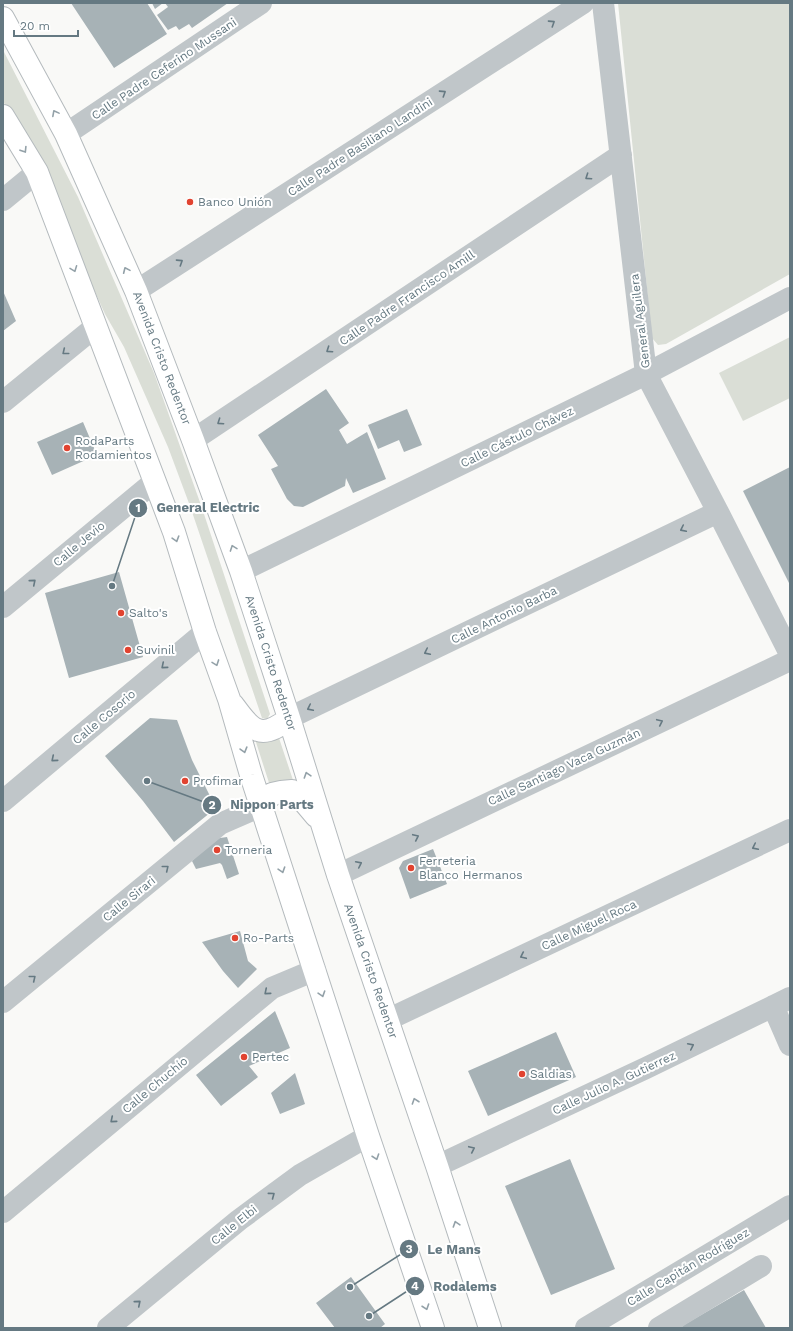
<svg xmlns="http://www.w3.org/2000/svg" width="793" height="1331" viewBox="0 0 793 1331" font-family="'Work Sans',sans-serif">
  <rect width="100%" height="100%" fill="#f9f9f7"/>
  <path fill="#daded6" d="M618 3H790V274L666 344 658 345 652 338Z
    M3 50 78 197 154 373 202 508 270 714 267 719 262 718 190 506 168 447 124 347 105 314 53 199 3 101Z
    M790 337V398L743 421 719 373Z
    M278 735 295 786 271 789 254 736Z"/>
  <path fill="#a7b2b6" d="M71 3H147L167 34 114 68Z
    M152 3H163L155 9Z
    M165 3H228L192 28 189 24 179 30 176 26 168 30 157 15 168 7Z
    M3 291 16 321 3 331Z
    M326 389 349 423 339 430 347 444 367 432 386 479 353 493 346 478 345 486 303 507 294 506 287 499 271 469 278 466 258 435Z
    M407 409 422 445 404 452 399 440 378 449 368 425Z
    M83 422 97 455 52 475 37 442Z
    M790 467V585L743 491Z
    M119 572 143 657 69 678 45 593Z
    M150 718 177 720 192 760 216 808 174 842 143 801 105 756Z
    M227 837 239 874 227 879 222 865 220 863 196 869 192 861 213 839Z
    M433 849 447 884 410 899 399 868 403 861Z
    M240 931 248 961 257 969 238 988 223 971 202 942Z
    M275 1011 290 1048 249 1066 258 1077 221 1106 196 1075Z
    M556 1032 576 1077 488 1116 468 1071Z
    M295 1073 305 1104 280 1114 271 1093Z
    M570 1159 615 1269 551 1295 505 1186Z
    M351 1277 385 1324 380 1328H335L316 1303Z
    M744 1290 766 1328H683L682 1326Z"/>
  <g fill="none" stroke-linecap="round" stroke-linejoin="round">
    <defs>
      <path id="major" d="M3 18 66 134 136 291 193 440 241 571 289 718 338 875 437 1166 490 1328
        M3 116 37 172 174 532 205 632 229 699 251 775 368 1136 433 1328
        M233 705C239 713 248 727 258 730 268 734 283 724 289 718
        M261 806 272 794 281 792 292 791 300 797 316 816"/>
    </defs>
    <use href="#major" stroke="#b4babd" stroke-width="24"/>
    <path stroke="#c0c6c9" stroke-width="22" d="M603 3 646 374 718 512 790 654
      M66 134 261 3
      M3 200 37 172
      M136 291 583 3
      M3 402 95 327
      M193 440 621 155
      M241 571 646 374 790 298
      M3 607 154 482
      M289 718 718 512
      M3 801 205 632
      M338 875 790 660
      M3 1002 220 824 261 806
      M773 1006 790 1045
      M387 1020 790 830
      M437 1166 646 1068 790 998
      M3 1212 272 988 315 970
      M108 1328 239 1220 300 1175 368 1136
      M586 1328 790 1206
      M659 1328 761 1266"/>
    <use href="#major" stroke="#fff" stroke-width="22"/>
  </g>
  <defs><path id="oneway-chevron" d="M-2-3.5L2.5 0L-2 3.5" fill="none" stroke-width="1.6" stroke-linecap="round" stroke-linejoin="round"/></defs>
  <g stroke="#657982">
    <use href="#oneway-chevron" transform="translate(552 23) rotate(-33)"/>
    <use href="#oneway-chevron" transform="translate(443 93) rotate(-33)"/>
    <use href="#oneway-chevron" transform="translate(588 177) rotate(146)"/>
    <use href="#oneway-chevron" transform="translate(180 262) rotate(-33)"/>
    <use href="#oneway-chevron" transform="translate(329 350) rotate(146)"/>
    <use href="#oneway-chevron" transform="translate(65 352) rotate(141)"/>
    <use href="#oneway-chevron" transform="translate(220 422) rotate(146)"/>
    <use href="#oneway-chevron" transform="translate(683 529) rotate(154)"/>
    <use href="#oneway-chevron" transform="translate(33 582) rotate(-40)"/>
    <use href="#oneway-chevron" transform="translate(427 652) rotate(154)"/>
    <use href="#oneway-chevron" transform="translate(164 666) rotate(140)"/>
    <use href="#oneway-chevron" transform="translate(310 708) rotate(154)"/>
    <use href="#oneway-chevron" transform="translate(660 722) rotate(-25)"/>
    <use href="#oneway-chevron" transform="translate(54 759) rotate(140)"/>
    <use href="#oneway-chevron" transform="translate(416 837) rotate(-25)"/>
    <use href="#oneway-chevron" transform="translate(755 847) rotate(154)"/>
    <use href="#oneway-chevron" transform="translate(359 864) rotate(-26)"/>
    <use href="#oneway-chevron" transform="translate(166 868) rotate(-39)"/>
    <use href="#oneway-chevron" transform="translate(523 956) rotate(155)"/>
    <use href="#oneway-chevron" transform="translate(33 978) rotate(-39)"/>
    <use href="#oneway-chevron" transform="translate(267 992) rotate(140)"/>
    <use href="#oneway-chevron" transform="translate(691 1046) rotate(-26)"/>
    <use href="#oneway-chevron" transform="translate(113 1120) rotate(140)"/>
    <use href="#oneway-chevron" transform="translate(472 1149) rotate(-25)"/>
    <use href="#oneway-chevron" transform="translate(272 1195) rotate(-37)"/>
    <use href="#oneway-chevron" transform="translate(138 1303) rotate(-40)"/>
  </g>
  <g stroke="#93a1a8">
    <use href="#oneway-chevron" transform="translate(55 113) rotate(-118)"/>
    <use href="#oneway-chevron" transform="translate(24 150) rotate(58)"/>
    <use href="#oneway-chevron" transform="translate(74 269) rotate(69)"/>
    <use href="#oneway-chevron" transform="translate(126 270) rotate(-114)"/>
    <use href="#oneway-chevron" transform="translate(176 539) rotate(73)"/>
    <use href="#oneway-chevron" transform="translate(233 548) rotate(-110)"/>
    <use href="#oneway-chevron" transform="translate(216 663) rotate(70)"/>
    <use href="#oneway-chevron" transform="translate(244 750) rotate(74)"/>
    <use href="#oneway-chevron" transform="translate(307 775) rotate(-108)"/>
    <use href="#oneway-chevron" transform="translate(282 870) rotate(72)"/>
    <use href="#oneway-chevron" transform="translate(322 994) rotate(72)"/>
    <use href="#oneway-chevron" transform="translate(415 1101) rotate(-109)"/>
    <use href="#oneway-chevron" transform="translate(376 1157) rotate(71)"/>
    <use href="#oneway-chevron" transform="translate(456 1224) rotate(-108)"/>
    <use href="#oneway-chevron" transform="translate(426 1307) rotate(71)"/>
  </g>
  <g fill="#e14330" stroke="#fff" stroke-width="1.5">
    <circle cx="190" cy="202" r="4"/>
    <circle cx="67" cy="448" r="4"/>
    <circle cx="121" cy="613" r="4"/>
    <circle cx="128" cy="650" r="4"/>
    <circle cx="185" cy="781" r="4"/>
    <circle cx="217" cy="850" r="4"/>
    <circle cx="411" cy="868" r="4"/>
    <circle cx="235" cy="938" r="4"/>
    <circle cx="244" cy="1057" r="4"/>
    <circle cx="522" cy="1074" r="4"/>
  </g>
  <g text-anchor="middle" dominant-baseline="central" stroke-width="4" stroke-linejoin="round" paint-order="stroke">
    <g font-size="12" fill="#657982" stroke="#fff">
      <text transform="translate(164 69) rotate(-34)">Calle Padre Ceferino Mussani</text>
      <text transform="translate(360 147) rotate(-33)">Calle Padre Basiliano Landini</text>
      <text transform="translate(407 298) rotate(-34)">Calle Padre Francisco Amill</text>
      <text transform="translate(640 321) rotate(-97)">General Aguilera</text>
      <text transform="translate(162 358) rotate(69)">Avenida Cristo Redentor</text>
      <text transform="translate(517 437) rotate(-26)">Calle Cástulo Chávez</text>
      <text transform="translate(79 544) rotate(-40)">Calle Jevio</text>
      <text transform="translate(504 615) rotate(-26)">Calle Antonio Barba</text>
      <text transform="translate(271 663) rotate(72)">Avenida Cristo Redentor</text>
      <text transform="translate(104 717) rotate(-40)">Calle Cosorio</text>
      <text transform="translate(564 767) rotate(-25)">Calle Santiago Vaca Guzmán</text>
      <text transform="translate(129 899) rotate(-39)">Calle Sirari</text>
      <text transform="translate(589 925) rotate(-25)">Calle Miguel Roca</text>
      <text transform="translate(371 971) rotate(71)">Avenida Cristo Redentor</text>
      <text transform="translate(614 1083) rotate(-25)">Calle Julio A. Gutierrez</text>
      <text transform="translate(155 1085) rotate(-40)">Calle Chuchío</text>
      <text transform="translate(234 1225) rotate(-39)">Calle Elbi</text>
      <text transform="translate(688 1267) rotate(-31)">Calle Capitán Rodríguez</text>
    </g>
    <g font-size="12" fill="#657982" stroke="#fff" text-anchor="start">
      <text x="198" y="202">Banco Unión</text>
      <text x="75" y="441">RodaParts<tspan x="75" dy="14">Rodamientos</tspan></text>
      <text x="129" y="613">Salto's</text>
      <text x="136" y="650">Suvinil</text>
      <text x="193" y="781">Profimar</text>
      <text x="225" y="850">Torneria</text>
      <text x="419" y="861">Ferreteria<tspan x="419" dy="14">Blanco Hermanos</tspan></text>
      <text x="243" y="938">Ro-Parts</text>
      <text x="252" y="1057">Pertec</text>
      <text x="530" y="1074">Saldias</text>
    </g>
  </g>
  <path fill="none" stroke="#657982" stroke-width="1.5" d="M112 586L138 508M147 781L212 805M350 1287L409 1249M369 1316L415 1286"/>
  <g fill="#657982" stroke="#fff" stroke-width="1.5">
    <circle cx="112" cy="586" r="4"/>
    <circle cx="147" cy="781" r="4"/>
    <circle cx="350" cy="1287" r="4"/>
    <circle cx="369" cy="1316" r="4"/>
    <circle cx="138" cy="508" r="10"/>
    <circle cx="212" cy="805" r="10"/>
    <circle cx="409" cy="1249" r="10"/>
    <circle cx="415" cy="1286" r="10"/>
  </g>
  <g font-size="12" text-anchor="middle" font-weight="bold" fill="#fff">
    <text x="138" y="512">1</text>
    <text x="212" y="809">2</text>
    <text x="409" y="1253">3</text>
    <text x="415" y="1290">4</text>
  </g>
  <g font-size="13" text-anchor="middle" font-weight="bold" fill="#657982" stroke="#fff" stroke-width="4" stroke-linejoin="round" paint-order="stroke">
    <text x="208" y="512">General Electric</text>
    <text x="272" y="809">Nippon Parts</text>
    <text x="454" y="1254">Le Mans</text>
    <text x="465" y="1291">Rodalems</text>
  </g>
  <rect width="793" height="1331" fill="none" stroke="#657982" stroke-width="8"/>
  <path d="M14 30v6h64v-6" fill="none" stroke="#657982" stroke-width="2"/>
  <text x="20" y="30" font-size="12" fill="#657982" stroke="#ffffff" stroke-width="3" paint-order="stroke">20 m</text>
</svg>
